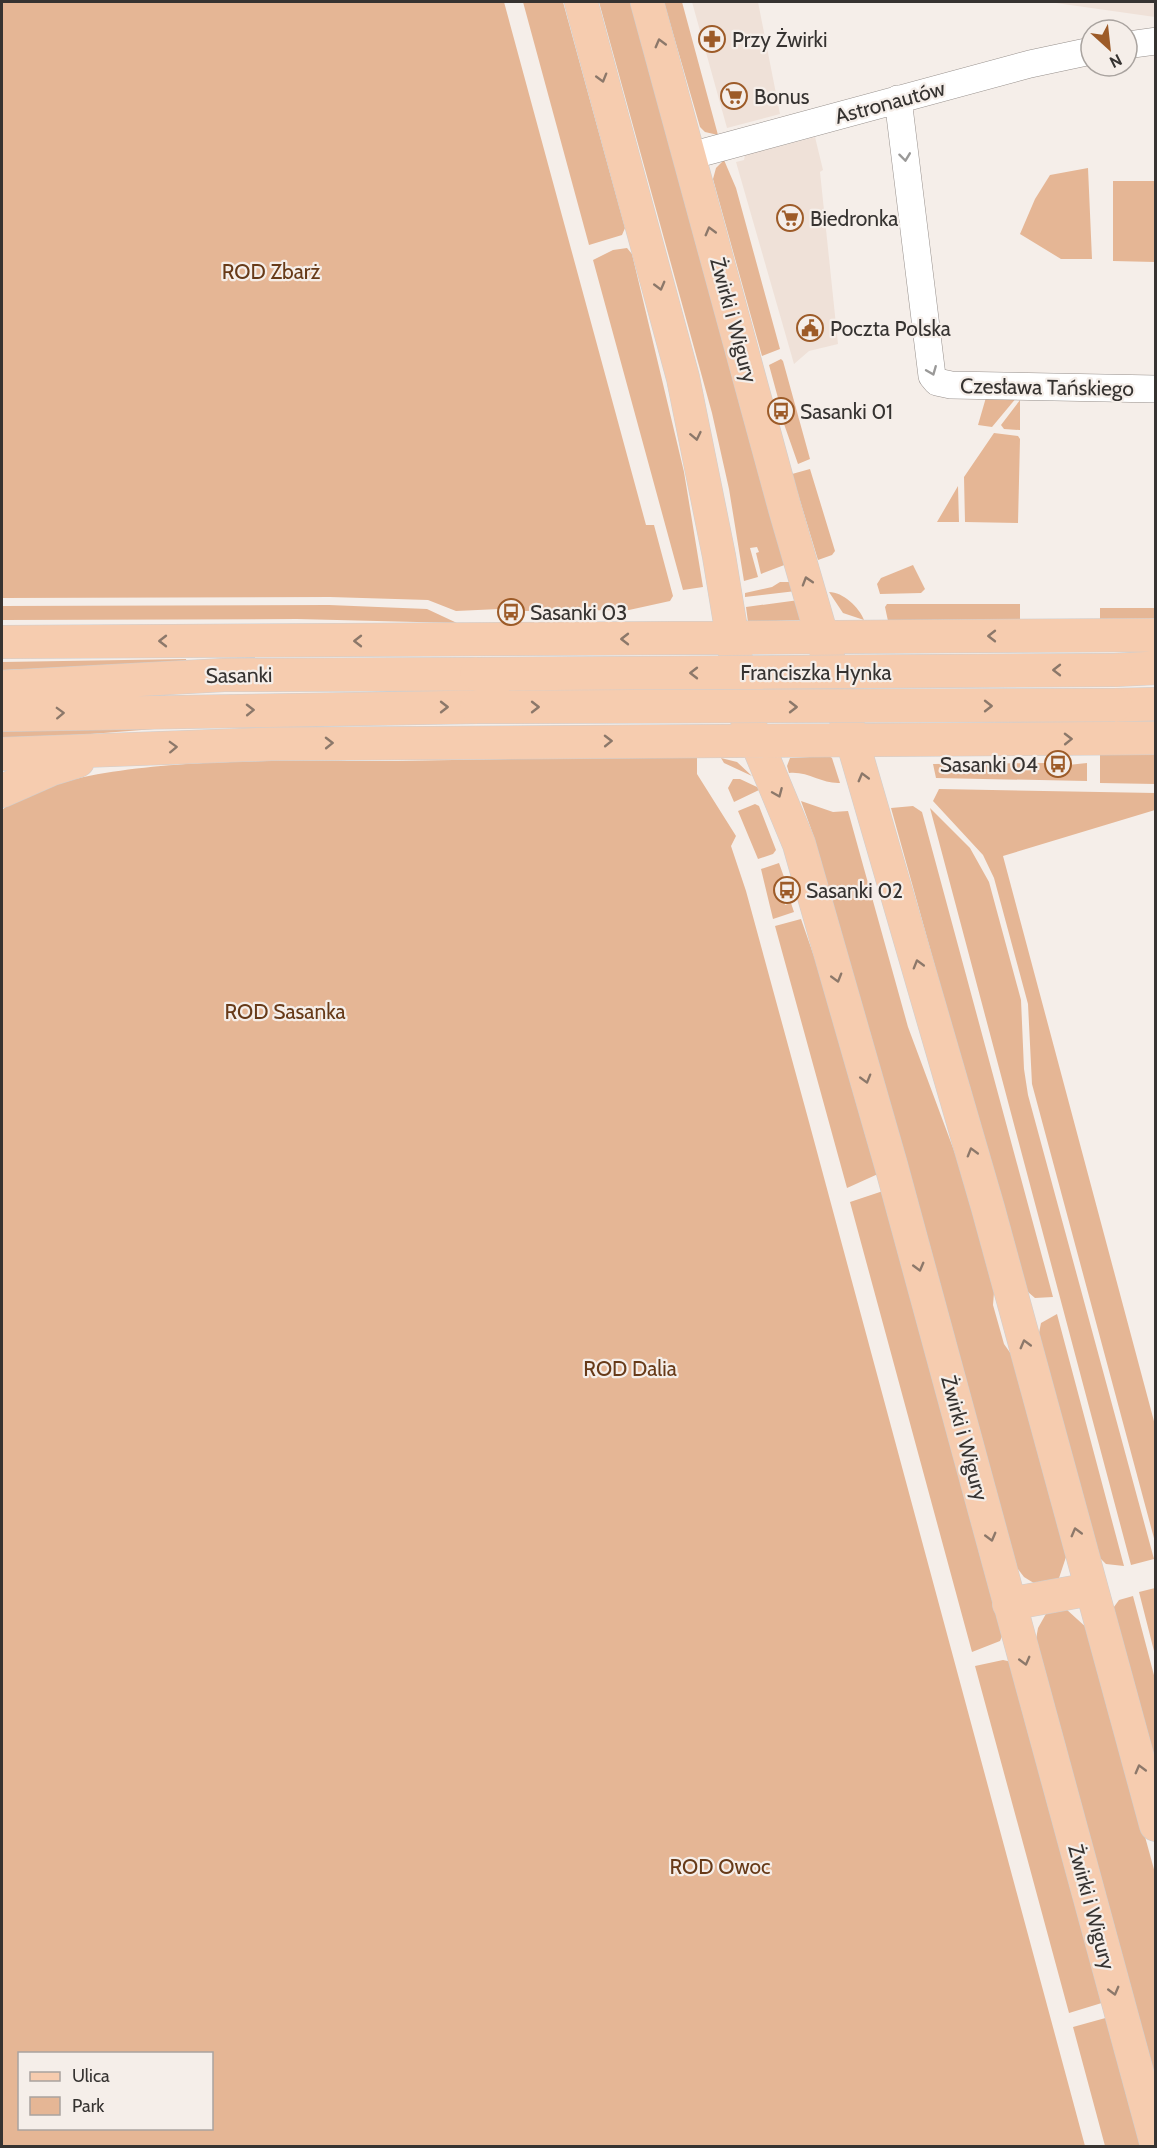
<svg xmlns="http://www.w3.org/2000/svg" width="1157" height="2148" viewBox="0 0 1157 2148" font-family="Cabin,sans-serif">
  <rect width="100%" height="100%" fill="#f5eee9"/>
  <path fill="#efe1d8" d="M692 2H758L780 114 727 128Z
    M1056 2H1155V17L1056 3Z
    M815 137 823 170 820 172 838 344 809 351 794 364 736 162 744 160 745 155Z"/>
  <path fill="#e5b695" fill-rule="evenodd" d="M2 2H504L646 525H654L673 596 670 601 629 610 524 611V608L456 611 428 600 330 597 2 598Z
    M523 2H563L625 228 622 235 589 245Z
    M599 2H633L787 564 761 574 756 553 759 552 757 547 750 548 758 577 744 581 729 489 712 413Z
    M664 2H682L718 135 705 132 700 127Z
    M724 160 736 188 780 349 762 356 713 179 716 168Z
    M1088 168 1092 259H1061L1020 234 1035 199 1050 175Z
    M1113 181H1155V262L1113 261Z
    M627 248 632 254 684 472 703 587 683 590 593 260 613 250Z
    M781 359 783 361 810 459 798 464 784 424 789 423 782 398H778L769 365Z
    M987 394 1017 397 992 427 978 425Z
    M1020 400V430L1004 429 1001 425Z
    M994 433 1018 436 1020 439 1018 523 965 522 964 477Z
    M810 469 835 551 832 555 818 560 792 474Z
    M958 486 959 522H937Z
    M913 565 925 589 921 593 880 594 877 584 881 578Z
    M780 582H793L796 591 745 597V593L772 587Z
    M829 592C843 592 859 607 864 620L843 613Z
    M799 600 802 620 748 622 746 607Z
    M887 604H1020V621H888L885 607Z
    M329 605 427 609 457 623 297 619 2 620V606Z
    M1100 608H1155V620H1100Z
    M186 659 187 664 2 670V662Z
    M167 728 2 741V730Z
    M1155 753V784L1100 783V755Z
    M697 756V774L736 836 731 846 746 891 809 1122 1085 2146H2V810C76 751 301 762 397 761 497 759 597 758 697 756ZM20 2054H212V2128H20Z
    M829 756 832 758 840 783C822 784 808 771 789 773L787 766 790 758Z
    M721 758 737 762 752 776 724 763Z
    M1049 763V767L1087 763V781L936 778 933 764Z
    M733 779H740L757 787 759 790 734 802 728 788Z
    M939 789 1155 793V810L1003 856 1155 1425V1542L1032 1084 1028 1004 994 878 983 855 933 801Z
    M801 801 833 812 848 811 908 1027 975 1207 995 1279 993 1305 1004 1344 1011 1354 1067 1554 1059 1578 1037 1585 1024 1577 1014 1564 814 837Z
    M755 804 759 806 776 850 773 854 758 859 738 811Z
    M913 806 922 812 1053 1297 1035 1298 1028 1292 1021 1276 891 808Z
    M930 808 970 848 989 882 1021 1000 1024 1069 1028 1095 1154 1559 1131 1565Z
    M779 863 784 877 778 879 785 905 791 903 794 912 773 919 761 869Z
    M801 919 823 982 878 1174 847 1188 775 926Z
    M883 1191 1003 1634 1000 1641 972 1652 850 1202Z
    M1057 1314 1124 1566 1106 1564 1099 1557 1038 1338 1041 1323Z
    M1155 1588H1156L1155 1655 1139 1592Z
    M1133 1596 1155 1679V1774L1111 1611 1119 1600Z
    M1066 1609 1088 1629 1155 1873V2097L1035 1645 1038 1628 1047 1612Z
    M1003 1660 1012 1662 1105 2002 1069 2013 975 1666Z
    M1109 2017 1144 2146H1105L1073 2027Z"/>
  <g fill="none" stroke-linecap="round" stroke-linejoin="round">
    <defs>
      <path id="minor" d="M1127 45 1156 41
        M898 99 932 376 937 382 951 385 1156 389
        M690 156 1030 64 1091 51"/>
      <path id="major" d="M581 2 683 378 719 556 745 714 799 844 891 1165 1156 2142
        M647 2 785 509 988 1208 1156 1825
        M2 642 1156 635
        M1115 670 1156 668
        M2 687 224 675 477 674
        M1115 705 1156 704
        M2 715 477 707
        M2 754 271 744 1156 738
        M2 791 52 769 78 761
        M1009 1604 1091 1589"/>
    </defs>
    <use href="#minor" stroke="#97908c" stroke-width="28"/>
    <use href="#major" stroke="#cfcece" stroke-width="34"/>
    <use href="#minor" stroke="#fff" stroke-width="27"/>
    <use href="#major" stroke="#f6ccaf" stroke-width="33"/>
    <defs>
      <path id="major-bridge" d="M477 674 1115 670
        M477 707 1115 705"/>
    </defs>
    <use href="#major-bridge" stroke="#cfcece" stroke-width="34" stroke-linecap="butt"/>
    <use href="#major-bridge" stroke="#f6ccaf" stroke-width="33"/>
  </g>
  <defs><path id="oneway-chevron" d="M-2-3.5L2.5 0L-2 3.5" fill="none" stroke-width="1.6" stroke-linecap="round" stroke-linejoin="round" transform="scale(1.5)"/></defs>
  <g stroke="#8c786a">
    <use href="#oneway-chevron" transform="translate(660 43) rotate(-105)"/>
    <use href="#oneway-chevron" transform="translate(602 78) rotate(74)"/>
    <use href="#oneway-chevron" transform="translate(710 231) rotate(-105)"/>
    <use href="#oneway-chevron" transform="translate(660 286) rotate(75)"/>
    <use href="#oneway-chevron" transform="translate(696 436) rotate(78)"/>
    <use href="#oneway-chevron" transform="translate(807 581) rotate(-107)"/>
    <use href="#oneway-chevron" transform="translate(992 636) rotate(180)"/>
    <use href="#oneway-chevron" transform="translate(625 639) rotate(180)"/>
    <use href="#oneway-chevron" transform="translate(163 641) rotate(180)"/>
    <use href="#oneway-chevron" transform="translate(358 641) rotate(180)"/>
    <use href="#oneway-chevron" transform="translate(1057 670) rotate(180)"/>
    <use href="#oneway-chevron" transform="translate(694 673) rotate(180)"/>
    <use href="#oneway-chevron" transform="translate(988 706)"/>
    <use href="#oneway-chevron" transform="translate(444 707)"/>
    <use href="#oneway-chevron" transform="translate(535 707)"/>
    <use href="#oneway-chevron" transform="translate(793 707)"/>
    <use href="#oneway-chevron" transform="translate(250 710) rotate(-1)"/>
    <use href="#oneway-chevron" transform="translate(60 713) rotate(-2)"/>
    <use href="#oneway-chevron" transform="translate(1068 739) rotate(-1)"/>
    <use href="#oneway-chevron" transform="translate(608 741) rotate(-1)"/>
    <use href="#oneway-chevron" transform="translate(329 743) rotate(-1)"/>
    <use href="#oneway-chevron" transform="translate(173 747) rotate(-2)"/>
    <use href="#oneway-chevron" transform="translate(863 777) rotate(-105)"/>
    <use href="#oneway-chevron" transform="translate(778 793) rotate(67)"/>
    <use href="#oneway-chevron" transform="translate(918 964) rotate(-106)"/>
    <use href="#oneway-chevron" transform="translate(837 978) rotate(74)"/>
    <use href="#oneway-chevron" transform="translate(866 1079) rotate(74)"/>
    <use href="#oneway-chevron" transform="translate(972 1152) rotate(-106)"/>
    <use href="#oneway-chevron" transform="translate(919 1267) rotate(75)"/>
    <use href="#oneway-chevron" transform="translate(1025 1344) rotate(-105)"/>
    <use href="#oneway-chevron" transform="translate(1076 1532) rotate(-105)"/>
    <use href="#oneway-chevron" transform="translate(991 1537) rotate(75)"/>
    <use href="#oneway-chevron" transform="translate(1025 1661) rotate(75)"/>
    <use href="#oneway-chevron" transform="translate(1140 1769) rotate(-105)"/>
    <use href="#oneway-chevron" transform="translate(1114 1991) rotate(75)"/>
  </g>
  <g stroke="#9a9998">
    <use href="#oneway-chevron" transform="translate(905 157) rotate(83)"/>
    <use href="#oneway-chevron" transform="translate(932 371) rotate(68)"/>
  </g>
  <defs>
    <symbol id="pharmacy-ring" viewBox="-11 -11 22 22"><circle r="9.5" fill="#f5eee9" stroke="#9d5b28" stroke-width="1.5"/><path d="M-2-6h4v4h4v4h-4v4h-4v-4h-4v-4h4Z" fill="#9d5b28"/></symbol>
    <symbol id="supermarket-ring" viewBox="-11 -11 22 22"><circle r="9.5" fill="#f5eee9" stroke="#9d5b28" stroke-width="1.5"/><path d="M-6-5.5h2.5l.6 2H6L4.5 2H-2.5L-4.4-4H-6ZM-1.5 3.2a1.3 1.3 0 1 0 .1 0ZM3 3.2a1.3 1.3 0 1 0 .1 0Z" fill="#9d5b28"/></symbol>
    <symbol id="civic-ring" viewBox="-11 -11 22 22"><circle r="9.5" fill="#f5eee9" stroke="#9d5b28" stroke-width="1.5"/><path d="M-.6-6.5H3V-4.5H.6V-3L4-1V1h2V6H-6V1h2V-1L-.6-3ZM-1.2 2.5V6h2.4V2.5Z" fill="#9d5b28"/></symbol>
    <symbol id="bus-ring" viewBox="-11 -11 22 22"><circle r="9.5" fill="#f5eee9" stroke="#9d5b28" stroke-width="1.5"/><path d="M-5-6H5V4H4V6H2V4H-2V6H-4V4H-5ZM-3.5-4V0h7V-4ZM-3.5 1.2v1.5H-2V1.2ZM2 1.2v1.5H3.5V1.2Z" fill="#9d5b28"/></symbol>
  </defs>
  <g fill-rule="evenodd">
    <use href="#pharmacy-ring" x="697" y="24" width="30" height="30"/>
    <use href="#supermarket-ring" x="719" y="81" width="30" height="30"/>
    <use href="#supermarket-ring" x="775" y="203" width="30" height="30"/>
    <use href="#civic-ring" x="795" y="313" width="30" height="30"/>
    <use href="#bus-ring" x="766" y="396" width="30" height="30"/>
    <use href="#bus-ring" x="496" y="597" width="30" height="30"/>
    <use href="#bus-ring" x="1043" y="749" width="30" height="30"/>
    <use href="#bus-ring" x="772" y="875" width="30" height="30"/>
  </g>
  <g text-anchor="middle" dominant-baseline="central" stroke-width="4.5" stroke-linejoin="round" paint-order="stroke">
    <g font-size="21" fill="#363331" stroke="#f5eee9" text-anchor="start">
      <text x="732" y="39">Przy Żwirki</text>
      <text x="754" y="96">Bonus</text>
      <text x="810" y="218">Biedronka</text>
      <text x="830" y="328">Poczta Polska</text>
      <text x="800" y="411">Sasanki 01</text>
      <text x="530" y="612">Sasanki 03</text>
      <text x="1038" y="764" text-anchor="end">Sasanki 04</text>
      <text x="806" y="890">Sasanki 02</text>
    </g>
    <g font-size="21" fill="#363331" stroke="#f5eee9">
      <text transform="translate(890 102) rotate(-15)">Astronautów</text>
      <text transform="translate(734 320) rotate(75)">Żwirki i Wigury</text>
      <text transform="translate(1047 387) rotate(1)">Czesława Tańskiego</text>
      <text x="816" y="672">Franciszka Hynka</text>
      <text transform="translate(239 675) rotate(-1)">Sasanki</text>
      <text transform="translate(965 1438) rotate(75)">Żwirki i Wigury</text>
      <text transform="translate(1092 1907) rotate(75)">Żwirki i Wigury</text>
    </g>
    <g font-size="21" fill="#673a18" stroke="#f5eee9">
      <text x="271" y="271">ROD Zbarż</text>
      <text x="285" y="1011">ROD Sasanka</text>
      <text x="630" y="1368">ROD Dalia</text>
      <text x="720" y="1866">ROD Owoc</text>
    </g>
  </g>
  <rect width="1157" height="2148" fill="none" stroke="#363331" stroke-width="6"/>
  <rect x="18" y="2052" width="195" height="78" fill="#f5eee9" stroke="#a9a39f" stroke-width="1.5"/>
  <rect x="30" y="2072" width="30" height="9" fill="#f6ccaf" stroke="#a9a39f" stroke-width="1.5"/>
  <text x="72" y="2082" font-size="18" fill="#363331">Ulica</text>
  <rect x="30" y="2097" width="30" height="18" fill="#e5b695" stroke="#a9a39f" stroke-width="1.5"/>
  <text x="72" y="2112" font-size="18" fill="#363331">Park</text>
  <g transform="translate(1109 48) rotate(153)"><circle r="28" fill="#f5eee9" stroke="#a9a39f" stroke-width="1.5"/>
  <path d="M0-4.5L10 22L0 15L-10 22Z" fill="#9d5b28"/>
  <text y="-9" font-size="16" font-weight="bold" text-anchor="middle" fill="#363331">N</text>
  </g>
</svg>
